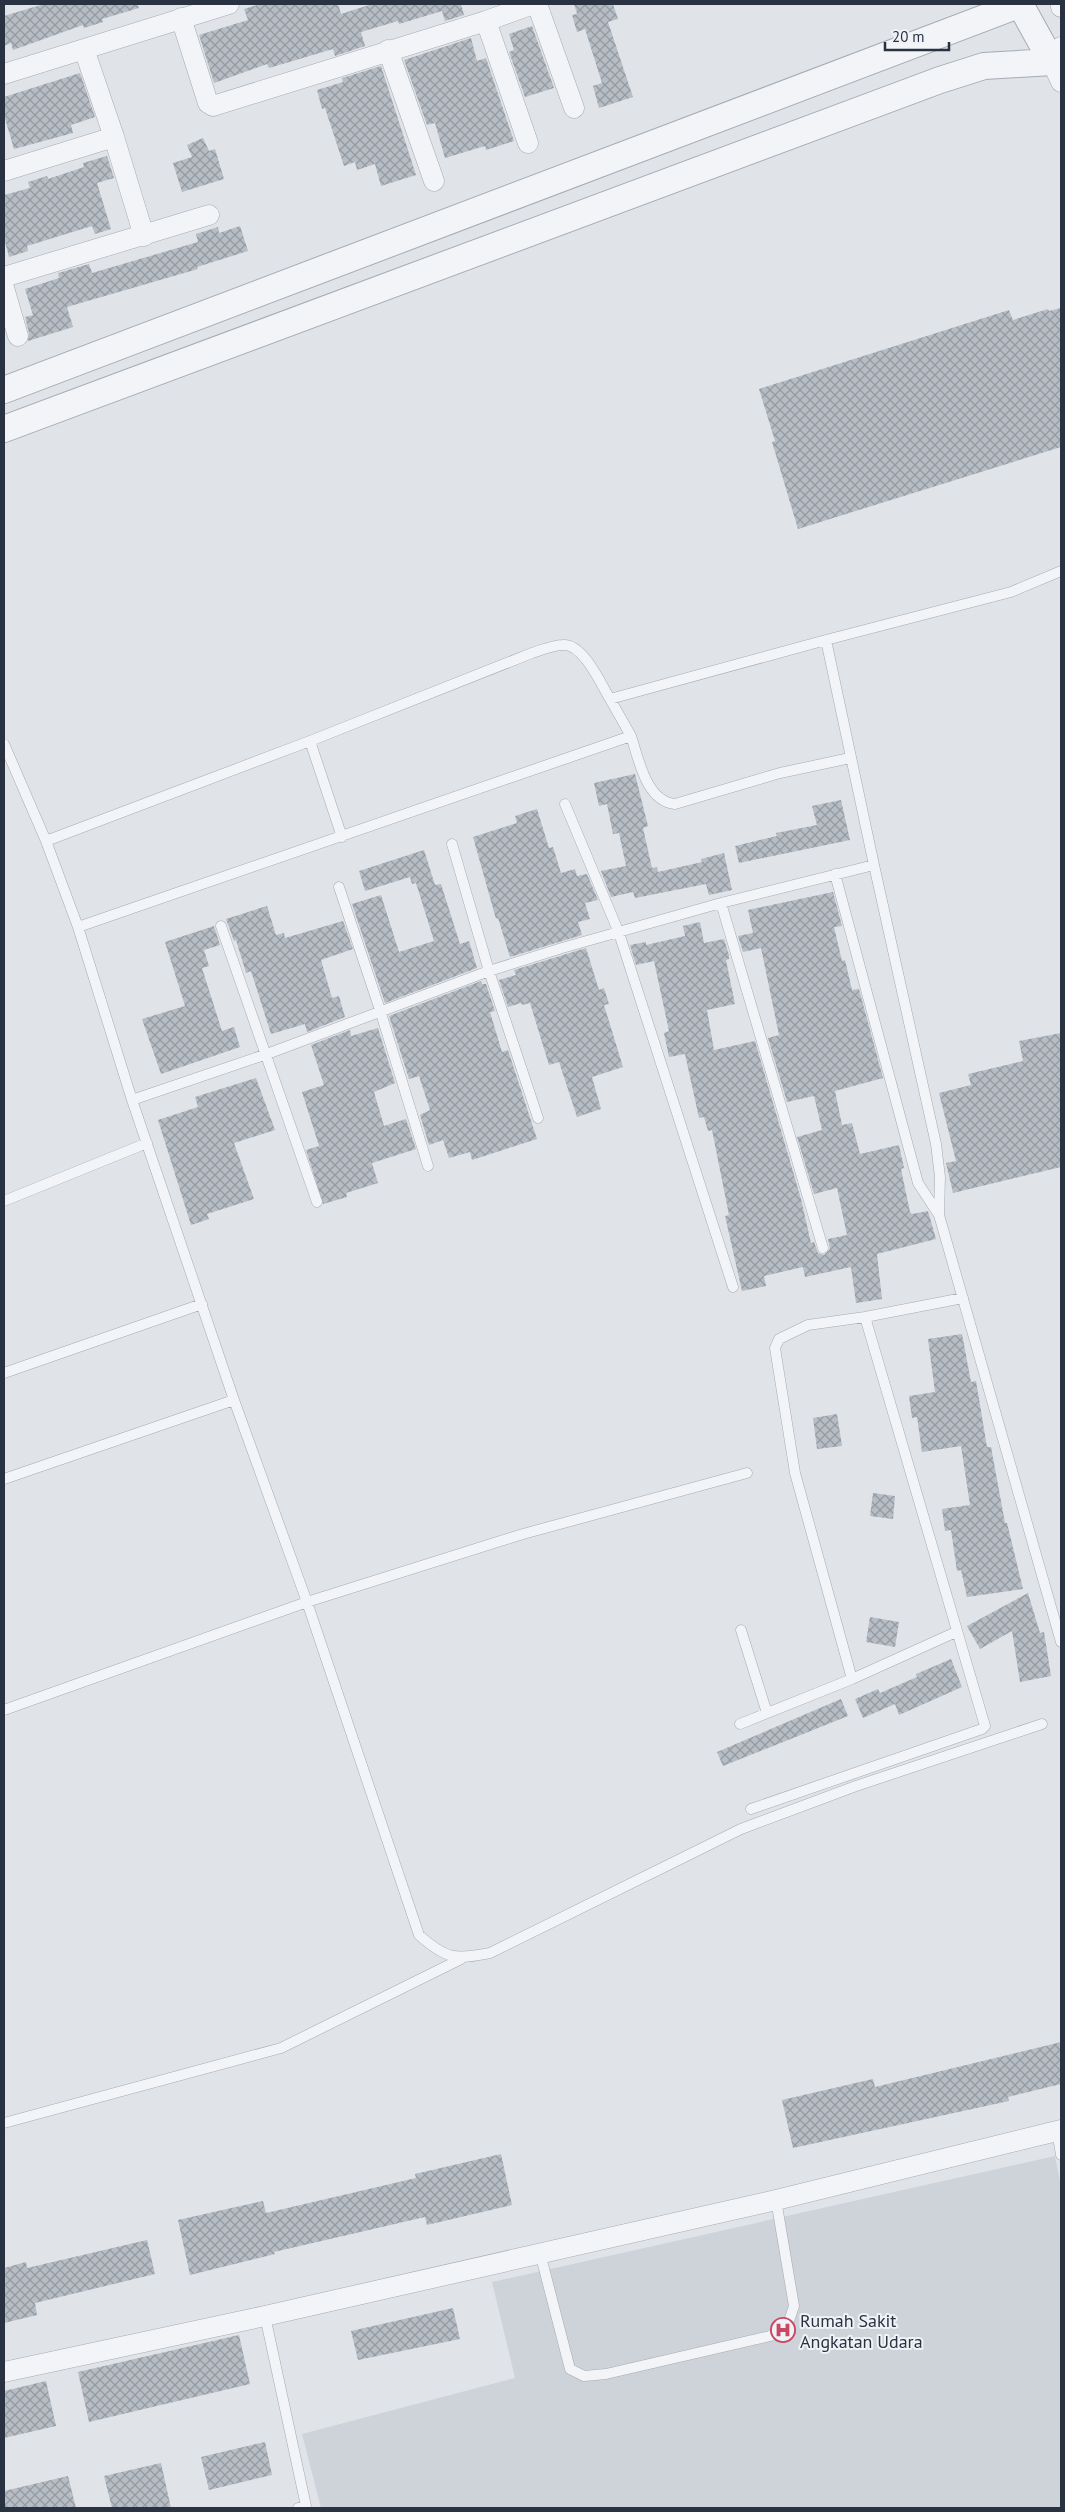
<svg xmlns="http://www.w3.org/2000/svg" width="1065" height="2512" viewBox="0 0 1065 2512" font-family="'PT Sans',sans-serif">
  <defs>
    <pattern id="building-cross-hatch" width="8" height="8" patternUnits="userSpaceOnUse" patternTransform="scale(1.25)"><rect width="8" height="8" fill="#b7bdc5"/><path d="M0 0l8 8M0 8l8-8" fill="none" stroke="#959aa1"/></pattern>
  </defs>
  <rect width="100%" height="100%" fill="#e0e4e9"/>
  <path fill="#ced3da" d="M1055 2156 1061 2187V2508H321L302 2434 515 2378 492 2282Z"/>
  <path fill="url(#building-cross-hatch)" d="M44 4H138L139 8 102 19 103 22 84 28 83 25 13 50 11 43 4 46V16Z
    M260 4H338L341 14 372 4H461L464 15 445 21 442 11 399 24 398 21 361 32 365 46 335 56 333 49 269 68 267 64 214 83 199 35 248 20 244 9Z
    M574 4H613L618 19 608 22 633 97 599 108 593 86 602 83 585 29 577 32 572 15 577 14Z
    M532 26 554 88 525 97 509 52 514 50 509 34Z
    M471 38 477 61 486 58 514 141 486 150 485 146 445 158 435 123 427 125 404 60Z
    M381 66 416 175 381 186 375 164 357 170 355 162 344 166 325 108 322 109 317 90 343 82 342 78Z
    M80 73 95 117 71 125 73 133 14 149 4 115V97Z
    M203 138 209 151 215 149 224 179 182 192 173 163 192 157 187 145Z
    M107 156 114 178 97 183 111 229 95 234 92 226 27 246 28 251 9 257 4 238V195L30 188 28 182 47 176 48 179 84 167 83 163Z
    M240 226 248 251 197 267 198 269 67 307 73 327 28 341 29 333 25 317 33 315 25 289 59 278 58 273 89 264 92 273 198 242 196 234 218 227 219 233Z
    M1061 308V447L798 529 772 442 775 441 759 389 1009 310 1013 320 1048 309 1049 311Z
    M635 774 648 826 643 828 652 868 657 867 658 872 702 862 701 859 724 853 732 890 709 895 706 884 635 898 633 892 611 897 601 871 626 866 619 833 613 834 607 804 599 806 594 783Z
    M841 800 850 840 739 863 735 846 777 836 776 833 817 825 812 806Z
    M537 809 549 848 553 847 561 873 575 869 577 876 587 874 598 900 585 903 590 919 578 922 582 935 510 957 498 918 496 919 473 837 517 823 515 816Z
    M424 850 435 885 441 884 460 944 469 941 477 968 385 1003 352 904 381 895 399 952 434 941 416 883 412 884 410 877 365 891 359 871Z
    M833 892 842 926 834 927 842 961 845 960 852 990 859 989 883 1078 835 1091 842 1125 852 1123 860 1154 899 1145 904 1168 901 1169 910 1212 912 1214 928 1211 936 1239 877 1254 882 1299 856 1303 851 1267 805 1277 803 1267 764 1276 766 1286 742 1291 725 1216 729 1215 712 1130 708 1131 704 1117 699 1118 685 1054 669 1057 664 1033 669 1031 654 961 636 965 630 945 646 942V945L685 936 683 926 700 922 704 943 724 939 729 955V959L726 960 735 1004 707 1010 714 1050 755 1041 801 1199 811 1243 814 1242 818 1253 824 1255 830 1249 828 1239 847 1235 837 1188 814 1194 797 1137 822 1130 814 1096 787 1102 768 1038 779 1035 761 948 743 952 738 936 753 933 748 910Z
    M267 906 276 935 284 933 285 938 343 921 353 949 321 960 332 998 339 996 345 1017 307 1032 305 1024 271 1034 251 971 246 973 236 940 234 941 226 919Z
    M214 926 220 945 204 950 209 966 202 968 222 1031 234 1027 240 1047 161 1074 142 1019 185 1006 165 942Z
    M586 948 599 990 604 988 609 1004 604 1005 623 1067 592 1077 601 1109 577 1117 559 1062 549 1065 530 1003 522 1005 521 1003 508 1007 499 980 516 975 514 970Z
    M481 981 482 984H486L495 1011 490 1012 502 1052 508 1050 537 1139 472 1160 470 1152 449 1158 443 1140 429 1145 420 1115 430 1110 419 1076 409 1079 389 1016Z
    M378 1028 395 1083 374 1092 384 1126 406 1119 416 1149 372 1163 378 1183 346 1193 347 1197 323 1204 306 1150 319 1146 302 1092 324 1085 311 1045 350 1030 351 1036Z
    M1061 1033V1167L953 1193 946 1163 956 1161 939 1093 971 1085 968 1074 1023 1061 1019 1041Z
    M256 1078 275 1130 234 1143 254 1199 207 1214 209 1219 191 1225 158 1120 198 1107 195 1097Z
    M962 1334 971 1382 976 1381 987 1447H991L1005 1523H1007L1023 1589 967 1597 961 1570 957 1571 951 1530 945 1531 942 1509 970 1505 961 1446 922 1452 917 1417 912 1418 909 1396 935 1392 928 1339Z
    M837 1414 842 1446 817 1449 813 1418Z
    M873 1493 895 1496 893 1519 870 1516Z
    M1028 1593 1040 1633 1044 1632 1051 1676 1020 1682 1012 1631 980 1649 967 1626Z
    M870 1617 899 1622 895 1647 866 1642Z
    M951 1659 962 1687 899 1715 895 1704 863 1718 855 1699 878 1689 880 1693 917 1677 916 1674Z
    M841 1699 848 1716 723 1766 717 1752Z
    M1061 2042V2084L1008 2097 1009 2101 793 2148 782 2100 873 2079 875 2087Z
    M501 2154 512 2205 427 2225 425 2217 274 2252 275 2254 190 2275 178 2220 263 2201 266 2213 416 2178 415 2174Z
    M147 2240 155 2274 35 2303 37 2315 4 2323V2268L26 2262 27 2268Z
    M453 2308 460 2339 358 2360 351 2331Z
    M239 2335 250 2384 89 2422 78 2372Z
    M46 2381 56 2426 4 2438V2391Z
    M265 2442 272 2475 209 2490 201 2457Z
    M161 2463 171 2508H112L104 2476Z
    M68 2476 76 2508H4V2491Z"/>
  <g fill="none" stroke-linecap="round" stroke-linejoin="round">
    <defs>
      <path id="service" d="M610 699C601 684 583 643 563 645 553 645 542 650 532 653L310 741 46 841 78 927 132 1100 234 1400 307 1602 419 1935C446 1959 455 1960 490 1953L741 1829 856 1786 1042 1724
        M631 736C639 760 646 801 675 804L780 773 850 758
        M310 741 342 837
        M4 744 46 841
        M565 804 619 933 733 1287
        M452 844 489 971 538 1118
        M874 865 936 1144 940 1177 939 1215
        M835 874 918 1183 939 1215 1061 1642
        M339 887 380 1010 428 1166
        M721 903 823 1248
        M221 926 317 1202
        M78 927 631 736 610 699 826 640
        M132 1100 267 1054 489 971 562 948 721 903 874 865 826 640 1011 592 1061 571
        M4 1201 147 1143
        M4 1373 202 1304
        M4 1479 234 1400
        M741 1630 767 1713
        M852 1679 795 1473 775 1348 779 1339 808 1325 865 1317 963 1298
        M4 1710 307 1602 523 1534 747 1473
        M740 1724 852 1679 956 1632
        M751 1809 982 1729 985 1726 865 1317
        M4 2123 281 2048 461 1959
        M1057 2131 1061 2155
        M540 2253 570 2369 584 2376 606 2374 770 2336 787 2327 794 2306 776 2200
        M265 2316 306 2506 298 2508"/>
      <path id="minor" d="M537 4 574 108
        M1061 4V7
        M181 18 208 103 213 106 486 21 533 4
        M486 21 528 143
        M1061 47 1052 62 1061 82
        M84 49 114 137 144 236
        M388 50 434 181
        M4 74 229 4
        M4 171 114 137
        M4 277 209 215
        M4 288 18 336
        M4 2372 265 2316 776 2200 1061 2130"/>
      <path id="tertiary" d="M4 390 1021 4
        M4 429 940 80 984 66 1052 62 1020 4"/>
    </defs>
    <use href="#service" stroke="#a5abb3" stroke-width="11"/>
    <use href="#minor" stroke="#a5abb3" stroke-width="21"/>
    <use href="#tertiary" stroke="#a5abb3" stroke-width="28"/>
    <use href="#service" stroke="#f2f4f7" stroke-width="10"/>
    <use href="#minor" stroke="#f2f4f7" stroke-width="20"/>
    <use href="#tertiary" stroke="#f2f4f7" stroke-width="26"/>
  </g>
  <defs>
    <symbol id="hospital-ring" viewBox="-11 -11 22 22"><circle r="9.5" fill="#eff2f6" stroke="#cb4762" stroke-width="1.5"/><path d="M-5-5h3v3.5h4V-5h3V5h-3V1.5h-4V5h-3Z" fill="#cb4762"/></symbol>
  </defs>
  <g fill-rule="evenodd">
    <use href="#hospital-ring" x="769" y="2316" width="28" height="28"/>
  </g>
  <g text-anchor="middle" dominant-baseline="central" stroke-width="4" stroke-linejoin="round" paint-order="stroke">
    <g font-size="18" fill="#293240" stroke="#eff2f6" text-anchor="start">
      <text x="800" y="2320">Rumah Sakit<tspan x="800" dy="21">Angkatan Udara</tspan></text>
    </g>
  </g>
  <rect width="1065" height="2512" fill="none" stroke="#293240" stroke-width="10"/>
  <path d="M885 42v8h64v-8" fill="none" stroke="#293240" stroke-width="2.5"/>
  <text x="892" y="42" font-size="15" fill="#293240" stroke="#eff2f6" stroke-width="4" paint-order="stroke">20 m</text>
</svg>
